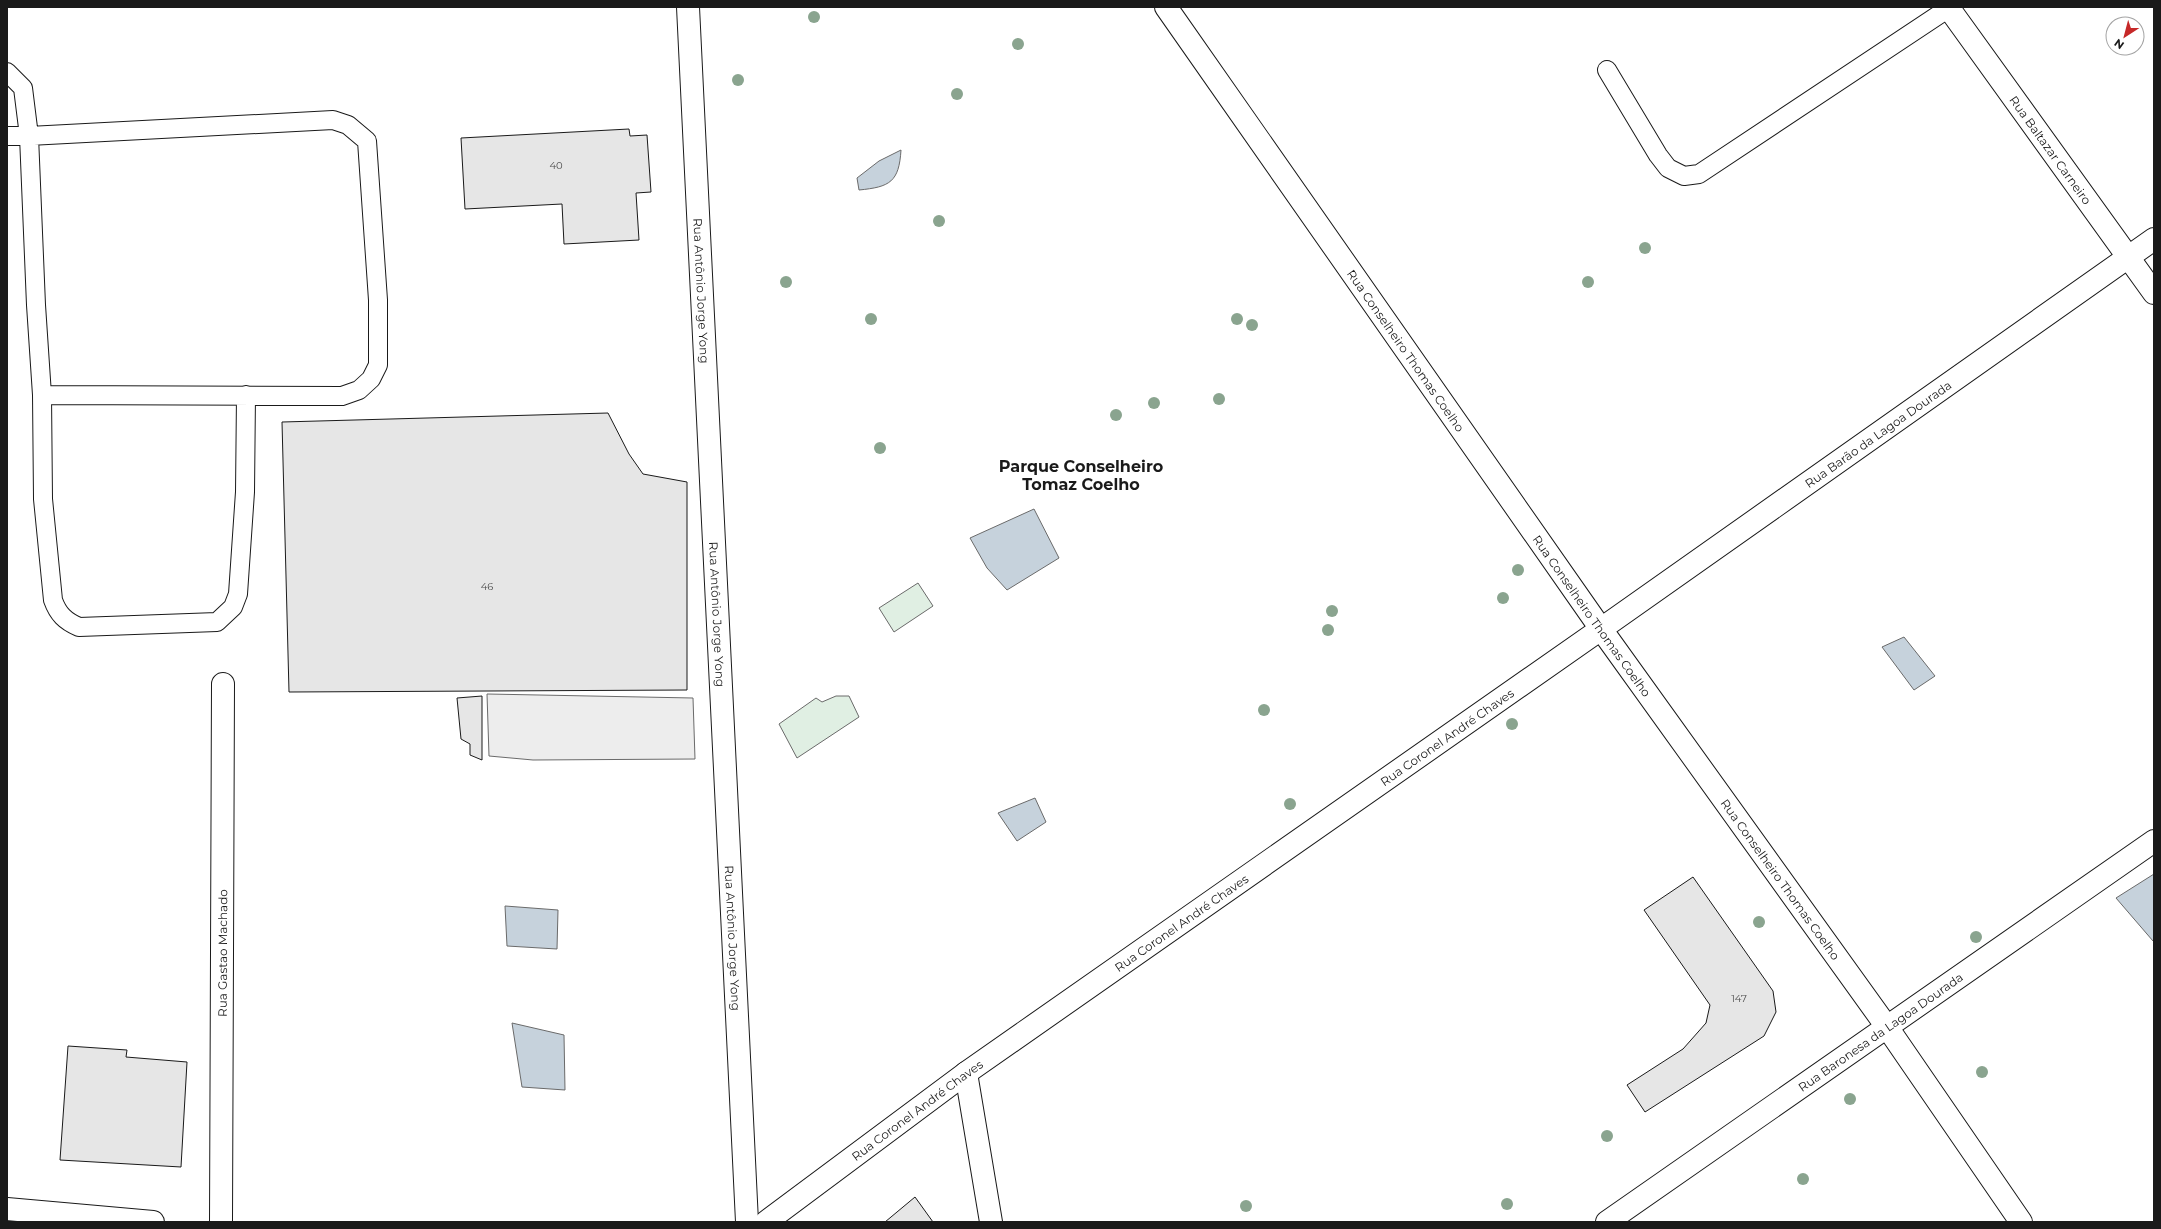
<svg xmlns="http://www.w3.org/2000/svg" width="2161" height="1229" viewBox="0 0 2161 1229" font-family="Montserrat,sans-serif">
  <rect width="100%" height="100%" fill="#fff"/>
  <path fill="#e0efe3" stroke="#6a6a6a" d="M918 583 933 606 894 632 879 608Z
    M836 696H849L859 717 797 758 779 724 816 698 822 702Z"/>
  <path fill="#ededed" stroke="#6a6a6a" d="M487 694 693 698 695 759 533 760 489 756Z"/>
  <path fill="#c6d2dc" stroke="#6a6a6a" d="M901 150C899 182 890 187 859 190L857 178 879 161Z
    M1034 509 1059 558 1007 590 987 568 970 538Z
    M1904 637 1935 676 1914 690 1882 647Z
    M1035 798 1046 822 1017 841 998 813Z
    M2154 874V940L2153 941 2116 898Z
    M505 906 558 910 557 949 507 946Z
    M512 1023 564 1035 565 1090 522 1087Z"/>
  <path fill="#e6e6e6" stroke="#1a1a1a" d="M629 129 630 136 647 135 651 192 636 193 639 240 564 244 562 204 465 209 461 138Z
    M608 413 629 454 643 474 687 482V690L289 692 282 422Z
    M482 696V760L470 755V744L461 739 457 698Z
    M1693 877 1773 991 1776 1012 1764 1036 1645 1112 1627 1085 1683 1049 1706 1023 1710 1005 1644 910Z
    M68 1046 127 1050 126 1057 187 1062 181 1167 60 1160Z
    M915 1197 933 1222H885Z"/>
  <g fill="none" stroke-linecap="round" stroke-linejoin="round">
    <defs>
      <path id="service" d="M1607 70 1658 155 1668 168 1684 176 1699 174 1949 8
        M7 72 23 88 29 136 36 305 42 395 342 396 359 390 371 379 378 365V300L367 141 348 125 333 120 29 136H7
        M42 395 43 499 53 600C58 614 65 621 79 627L217 622 233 607 238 594 245 492 246 395"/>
      <g id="minor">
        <path id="s1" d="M688 7 747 1222"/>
        <path id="s2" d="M1948 7 2154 293"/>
        <path d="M966 1073 991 1222"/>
        <path d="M7 1209 153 1222"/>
        <path id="s3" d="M221 1222 223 684"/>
        <path id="s4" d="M766 1222 966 1073 1601 629 2154 239"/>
        <path id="s5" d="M1607 1222 2154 841"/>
      </g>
      <g id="secondary">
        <path id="s6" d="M1166 7 1601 629 1887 1027 2021 1222"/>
      </g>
    </defs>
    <use href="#service" stroke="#1a1a1a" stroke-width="20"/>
    <use href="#minor" stroke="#1a1a1a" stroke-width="24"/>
    <use href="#secondary" stroke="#1a1a1a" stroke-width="24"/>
    <use href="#service" stroke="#fff" stroke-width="18"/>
    <use href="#minor" stroke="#fff" stroke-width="22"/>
    <use href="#secondary" stroke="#fff" stroke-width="22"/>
  </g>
  <g fill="#8aa48f">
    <circle cx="814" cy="17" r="6"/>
    <circle cx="1018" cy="44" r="6"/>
    <circle cx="738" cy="80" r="6"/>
    <circle cx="957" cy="94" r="6"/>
    <circle cx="939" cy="221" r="6"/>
    <circle cx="1645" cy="248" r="6"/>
    <circle cx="786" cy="282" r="6"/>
    <circle cx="1588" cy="282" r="6"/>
    <circle cx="871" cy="319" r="6"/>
    <circle cx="1237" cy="319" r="6"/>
    <circle cx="1252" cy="325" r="6"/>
    <circle cx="1219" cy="399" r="6"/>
    <circle cx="1154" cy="403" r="6"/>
    <circle cx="1116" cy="415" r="6"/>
    <circle cx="880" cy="448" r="6"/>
    <circle cx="1518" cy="570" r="6"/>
    <circle cx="1503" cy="598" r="6"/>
    <circle cx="1332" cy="611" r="6"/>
    <circle cx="1328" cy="630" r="6"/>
    <circle cx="1264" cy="710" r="6"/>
    <circle cx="1512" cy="724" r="6"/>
    <circle cx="1290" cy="804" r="6"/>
    <circle cx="1759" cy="922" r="6"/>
    <circle cx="1976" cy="937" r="6"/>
    <circle cx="1982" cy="1072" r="6"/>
    <circle cx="1850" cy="1099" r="6"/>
    <circle cx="1607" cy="1136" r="6"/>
    <circle cx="1803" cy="1179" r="6"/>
    <circle cx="1507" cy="1204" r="6"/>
    <circle cx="1246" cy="1206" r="6"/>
  </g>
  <g text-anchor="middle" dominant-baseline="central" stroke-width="3" stroke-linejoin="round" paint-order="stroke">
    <g font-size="10" fill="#4d4d4d">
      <text x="556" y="165">40</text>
      <text x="487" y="586">46</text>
      <text x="1739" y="998">147</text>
    </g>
    <g font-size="12" fill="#1a1a1a" stroke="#fff">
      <text stroke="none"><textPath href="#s2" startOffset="176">Rua Baltazar Carneiro</textPath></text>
      <text stroke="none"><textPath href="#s1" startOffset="284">Rua Antônio Jorge Yong</textPath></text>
      <text stroke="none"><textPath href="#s6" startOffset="419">Rua Conselheiro Thomas Coelho</textPath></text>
      <text stroke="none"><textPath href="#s4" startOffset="1363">Rua Barão da Lagoa Dourada</textPath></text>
      <text stroke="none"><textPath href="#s1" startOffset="608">Rua Antônio Jorge Yong</textPath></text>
      <text stroke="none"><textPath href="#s6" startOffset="743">Rua Conselheiro Thomas Coelho</textPath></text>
      <text stroke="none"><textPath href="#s4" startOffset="836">Rua Coronel André Chaves</textPath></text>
      <text stroke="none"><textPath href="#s6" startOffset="1067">Rua Conselheiro Thomas Coelho</textPath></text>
      <text stroke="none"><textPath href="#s4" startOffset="512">Rua Coronel André Chaves</textPath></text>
      <text stroke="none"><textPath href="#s1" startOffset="932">Rua Antônio Jorge Yong</textPath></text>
      <text stroke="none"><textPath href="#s3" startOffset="269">Rua Gastao Machado</textPath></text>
      <text stroke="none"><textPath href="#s5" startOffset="333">Rua Baronesa da Lagoa Dourada</textPath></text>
      <text stroke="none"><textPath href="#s4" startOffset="188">Rua Coronel André Chaves</textPath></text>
    </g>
    <g font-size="16" font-weight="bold" fill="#1a1a1a" stroke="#fff">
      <text x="1081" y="466">Parque Conselheiro<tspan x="1081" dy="18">Tomaz Coelho</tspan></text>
    </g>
  </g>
  <rect width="2161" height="1229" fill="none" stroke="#1a1a1a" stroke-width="16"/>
  <g transform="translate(2125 36) rotate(216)"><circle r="19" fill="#ffffff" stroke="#a3a3a3"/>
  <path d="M0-3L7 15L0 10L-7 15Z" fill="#c62828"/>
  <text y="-6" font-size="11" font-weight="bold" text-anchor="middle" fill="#1a1a1a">N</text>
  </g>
</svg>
